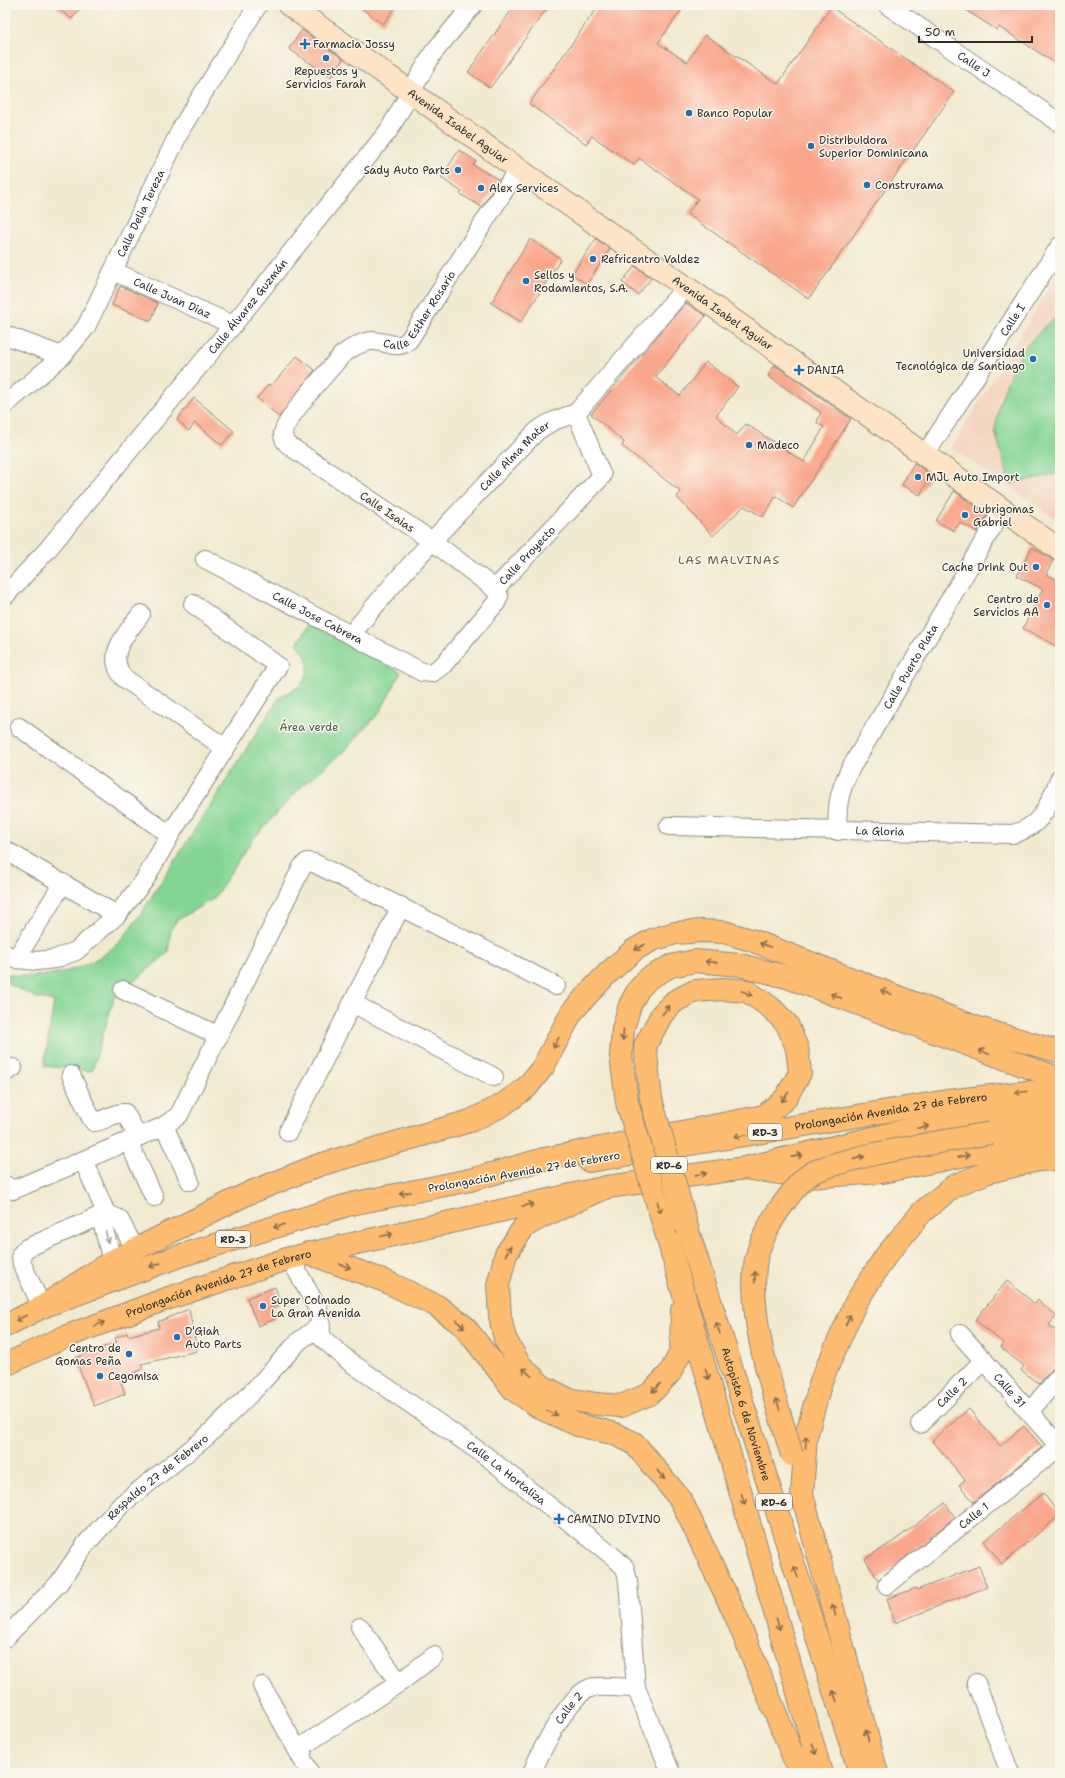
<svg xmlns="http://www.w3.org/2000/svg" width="1065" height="1778" viewBox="0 0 1065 1778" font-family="'Shantell Sans',sans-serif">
  <rect width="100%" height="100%" fill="#fbf7ec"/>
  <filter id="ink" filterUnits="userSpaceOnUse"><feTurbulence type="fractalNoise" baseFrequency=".025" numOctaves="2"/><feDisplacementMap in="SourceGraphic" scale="8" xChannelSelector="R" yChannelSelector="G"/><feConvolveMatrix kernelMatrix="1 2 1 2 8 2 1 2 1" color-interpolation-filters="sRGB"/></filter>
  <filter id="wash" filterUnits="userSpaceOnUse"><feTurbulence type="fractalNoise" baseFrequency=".012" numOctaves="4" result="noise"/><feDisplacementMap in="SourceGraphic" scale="16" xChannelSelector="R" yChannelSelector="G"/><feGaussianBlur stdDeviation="0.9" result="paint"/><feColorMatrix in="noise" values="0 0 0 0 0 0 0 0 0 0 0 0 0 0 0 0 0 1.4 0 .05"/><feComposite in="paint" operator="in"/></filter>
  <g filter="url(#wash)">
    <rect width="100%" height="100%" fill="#f0ead0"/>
    <path fill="#f3d4bf" d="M1060 270V521L951 448Z"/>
    <path fill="#84d595" stroke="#588060" d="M1060 314V473L1010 484 995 431 999 405 1010 374 1022 351 1043 328Z
      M309 624 401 672 380 712 340 755 304 784 253 839 214 898 176 921 171 929 168 953 114 998 92 1071 44 1066 54 1001 37 998 5 982V974C45 981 89 971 119 942 126 935 132 926 138 918L279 698C284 693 292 691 298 687 313 675 310 656 297 644Z"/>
    <g id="blocks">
      <path fill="#faa68b" d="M53 5H82L72 19Z
        M357 5H397L383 24Z
        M515 5H549L490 88 468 72Z
        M599 5H685L658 43 687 62 705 35 778 84 831 7 954 92 809 299 687 214 698 199 639 158 634 165 592 136 586 144 529 104Z
        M958 5H1060V66L999 27 997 30Z
        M302 30 343 59 331 77 289 49Z
        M459 150 476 161 473 165 499 180 482 207 460 194 462 192 441 178Z
        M530 239 561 259 521 322 491 303Z
        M596 239 610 249 587 284 572 274Z
        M635 266 651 278 638 295 622 282Z
        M120 286 158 303 151 321 112 305Z
        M686 303 706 316 655 377 680 396 706 362 738 387 716 416 737 435 746 424 804 462 824 427 817 423 821 412 768 376 775 365 851 419 793 508 776 496 763 517 744 506 713 536 677 497 681 492 622 446 624 442 591 414Z
        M297 356 315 370 279 417 257 398 269 384 271 386Z
        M194 398 234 431 222 445 195 423 189 431 177 420Z
        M914 463 931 475 920 495 902 485Z
        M954 491 988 514 977 532 960 522 954 531 936 521Z
        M1032 547 1053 560 1046 574 1060 581V637L1056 646 1023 628 1043 589 1017 576Z
        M1007 1281 1035 1304 1038 1300 1057 1316 1049 1325 1060 1334V1364L1052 1369 1039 1384 1021 1370 1024 1366 1000 1347 1003 1343 975 1320Z
        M275 1287 281 1304 271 1308 275 1319 258 1326 247 1298Z
        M189 1309 197 1351 141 1364 143 1369 120 1379 125 1394 94 1406 75 1358 117 1342 115 1338 127 1333 128 1336 159 1328 158 1322Z
        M969 1409 1000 1446 1024 1426 1042 1447 974 1502 959 1485 965 1480 932 1440Z
        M1043 1493 1060 1515 1002 1564 984 1541Z
        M945 1503 955 1517 878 1580 865 1559 894 1541Z
        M979 1566 987 1587 895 1623 887 1599 916 1588 917 1590Z"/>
    </g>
  </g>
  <g filter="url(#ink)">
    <use href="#blocks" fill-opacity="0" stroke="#8e8a7e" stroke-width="1"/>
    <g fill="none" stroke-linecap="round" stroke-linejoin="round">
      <defs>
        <g id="minor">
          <path id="s1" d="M887 5 1060 123"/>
          <path id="s2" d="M113 271 233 325"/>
          <path d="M5 335 62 356"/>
          <path id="s3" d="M5 405 62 356 86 327 182 127 258 5"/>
          <path id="s4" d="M925 455 1060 246"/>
          <path id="s5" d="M205 559 422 672 432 673 443 665 496 603 499 596 495 589 602 476 576 413"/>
          <path id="s6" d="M495 589 432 541 291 447C287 444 283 440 283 434 283 420 331 368 342 355 351 348 362 341 373 341 387 341 398 351 409 340L518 169"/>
          <path id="s7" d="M5 596 48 549 233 325 389 130 433 53 473 5"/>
          <path d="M141 614C127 634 104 654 124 678L225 748"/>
          <path id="s8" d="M351 635C408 563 473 498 536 432 548 422 561 418 576 413L686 287"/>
          <path d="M19 727 170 835"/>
          <path id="s9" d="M669 826 1012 834C1043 827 1048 805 1060 778"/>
          <path id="s10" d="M838 831C836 807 839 793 849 771L1003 509"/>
          <path d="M5 850 117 915"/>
          <path d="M5 954 16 959 37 961 55 959 76 951 117 915 144 881 170 835 278 666 193 604"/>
          <path d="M16 959 63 883"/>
          <path d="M123 990 219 1036"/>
          <path d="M352 1003 494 1077"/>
          <path d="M5 1072 13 1068"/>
          <path d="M71 1075 91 1118 94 1122C105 1121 114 1112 125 1113L138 1137"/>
          <path d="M164 1126 190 1181"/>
          <path d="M288 1132 401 906"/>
          <path d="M128 1141 154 1197"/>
          <path d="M84 1162 106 1213 103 1225 112 1261"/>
          <path d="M5 1185 13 1190 164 1126 179 1115 302 867 307 862 314 863 556 986"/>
          <path id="s11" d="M290 1258 318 1309 322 1338 350 1362 486 1456 615 1558 625 1568 628 1581 636 1688 671 1773"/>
          <path d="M42 1307 22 1264 21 1254 27 1248 106 1213 119 1219 135 1249"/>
          <path id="s12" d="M960 1334 1060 1447"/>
          <path d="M1029 1412 1060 1376"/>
          <path id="s13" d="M920 1424 984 1360"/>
          <path id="s14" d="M887 1585 1059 1447"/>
          <path d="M360 1627 399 1683"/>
          <path id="s15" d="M5 1638 59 1583 85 1545 122 1504 205 1438 258 1386 299 1341 321 1325"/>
          <path d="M976 1683 1010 1773"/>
          <path d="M262 1686 310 1773"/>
          <path d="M301 1757 304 1745 399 1683 434 1656"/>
          <path id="s16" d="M532 1773C540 1752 569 1695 590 1688 598 1685 625 1688 636 1688"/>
        </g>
        <g id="secondary">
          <path id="s17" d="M289 5 518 169 1060 550"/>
        </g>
        <g id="primary">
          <path d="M42 1307 112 1261 249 1193 319 1165 470 1121 501 1106 527 1087 543 1067 572 1012 588 994 607 974 634 950 652 940 675 933 702 931 724 932 754 941 975 1027 1060 1052"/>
          <path d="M5 1326 42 1307 182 1255 351 1204 470 1180"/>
          <path id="s18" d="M5 1365 62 1338 166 1299 290 1258 607 1187 745 1168 808 1177 882 1172 996 1149 1050 1145 1060 1146"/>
        </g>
        <g id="trunk">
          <path id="s19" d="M589 1161 947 1101 1026 1092H1060"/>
          <path d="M745 1168 928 1125 1019 1112H1060"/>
        </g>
        <g id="motorway">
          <path d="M917 1016 975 1027"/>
          <path d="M627 1102 621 1056 623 1029 630 1005 638 990 649 978 671 966 695 961 740 965 787 977 1060 1079"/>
          <path d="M991 1133 1033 1126H1060"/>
          <path d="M470 1180 544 1159 764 1116 785 1099 800 1073 797 1048 787 1024 770 1007 747 991 723 989 695 991 675 1001 662 1014 645 1046 651 1099"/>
          <path d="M607 1187 541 1217 524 1227 506 1254 498 1285 500 1316 505 1339 520 1365 542 1386 568 1399 596 1404 621 1406 650 1394 670 1373 681 1351 682 1310"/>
          <path d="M665 1229 821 1773"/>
          <path id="s20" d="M688 1231 860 1773"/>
          <path d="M308 1253 385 1281 437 1306 464 1326 514 1390 540 1408 578 1425 612 1433 634 1443 681 1500 735 1614 800 1773"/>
          <path d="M877 1773 802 1494 806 1437 821 1381 856 1302 885 1257 922 1212 954 1186 988 1172 1038 1160 1060 1159"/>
        </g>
      </defs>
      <use href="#minor" stroke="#8e8a7e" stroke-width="20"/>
      <use href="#secondary" stroke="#8e8a7e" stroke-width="24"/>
      <use href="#primary" stroke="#8e8a7e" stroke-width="24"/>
      <use href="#trunk" stroke="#8e8a7e" stroke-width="24"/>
      <use href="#motorway" stroke="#8e8a7e" stroke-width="24"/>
      <use href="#minor" stroke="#fff" stroke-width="18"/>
      <use href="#secondary" stroke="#fee4c6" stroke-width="22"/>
      <use href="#primary" stroke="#fdbc70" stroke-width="22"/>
      <use href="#trunk" stroke="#fdbc70" stroke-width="22"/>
      <use href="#motorway" stroke="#fdbc70" stroke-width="22"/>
      <defs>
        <path id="motorway-bridge" d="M651 1099 688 1231
          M627 1102 665 1229
          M792 1455C775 1396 749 1328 755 1266 757 1246 772 1218 784 1203 793 1191 802 1177 816 1171 834 1163 855 1159 874 1154 913 1146 952 1140 991 1133"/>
      </defs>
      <use href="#motorway-bridge" stroke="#8e8a7e" stroke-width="24" stroke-linecap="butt"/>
      <use href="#motorway-bridge" stroke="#fdbc70" stroke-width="22"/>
    </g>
    <defs><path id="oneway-shaft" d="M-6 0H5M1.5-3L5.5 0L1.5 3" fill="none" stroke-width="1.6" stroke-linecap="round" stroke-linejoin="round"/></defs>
    <g stroke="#8a6c4a">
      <use href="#oneway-shaft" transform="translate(765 945) rotate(-159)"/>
      <use href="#oneway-shaft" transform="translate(640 947) rotate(151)"/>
      <use href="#oneway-shaft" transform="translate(711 962) rotate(-174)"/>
      <use href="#oneway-shaft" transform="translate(886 992) rotate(-159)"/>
      <use href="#oneway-shaft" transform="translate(747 993) rotate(22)"/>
      <use href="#oneway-shaft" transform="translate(836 996) rotate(-159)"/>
      <use href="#oneway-shaft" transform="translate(666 1010) rotate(-49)"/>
      <use href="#oneway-shaft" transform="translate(623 1035) rotate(96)"/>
      <use href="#oneway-shaft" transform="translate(556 1043) rotate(118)"/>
      <use href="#oneway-shaft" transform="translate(984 1052) rotate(-159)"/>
      <use href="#oneway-shaft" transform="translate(1021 1092) rotate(175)"/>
      <use href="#oneway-shaft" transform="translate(785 1097) rotate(127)"/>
      <use href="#oneway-shaft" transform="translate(923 1127) rotate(-12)"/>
      <use href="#oneway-shaft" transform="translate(740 1136) rotate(171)"/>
      <use href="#oneway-shaft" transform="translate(797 1156) rotate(-13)"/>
      <use href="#oneway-shaft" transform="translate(964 1156) rotate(-11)"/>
      <use href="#oneway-shaft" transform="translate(859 1158) rotate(-13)"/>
      <use href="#oneway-shaft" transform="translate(701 1174) rotate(-8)"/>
      <use href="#oneway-shaft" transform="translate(405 1193) rotate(169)"/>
      <use href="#oneway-shaft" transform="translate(528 1205) rotate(-12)"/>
      <use href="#oneway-shaft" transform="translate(659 1207) rotate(73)"/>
      <use href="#oneway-shaft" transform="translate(279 1226) rotate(163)"/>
      <use href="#oneway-shaft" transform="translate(387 1235) rotate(-12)"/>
      <use href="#oneway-shaft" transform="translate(508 1251) rotate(-61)"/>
      <use href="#oneway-shaft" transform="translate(155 1265) rotate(160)"/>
      <use href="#oneway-shaft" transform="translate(345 1266) rotate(20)"/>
      <use href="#oneway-shaft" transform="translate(755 1277) rotate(-88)"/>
      <use href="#oneway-shaft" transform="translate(21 1318) rotate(153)"/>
      <use href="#oneway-shaft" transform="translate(848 1320) rotate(-66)"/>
      <use href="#oneway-shaft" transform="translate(99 1324) rotate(-21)"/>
      <use href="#oneway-shaft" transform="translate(460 1324) rotate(40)"/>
      <use href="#oneway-shaft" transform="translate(718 1328) rotate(-108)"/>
      <use href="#oneway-shaft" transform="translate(527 1372) rotate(-137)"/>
      <use href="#oneway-shaft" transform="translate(707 1374) rotate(74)"/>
      <use href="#oneway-shaft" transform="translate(656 1388) rotate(134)"/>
      <use href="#oneway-shaft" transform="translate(778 1404) rotate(-106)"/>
      <use href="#oneway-shaft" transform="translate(552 1413) rotate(23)"/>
      <use href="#oneway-shaft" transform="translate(806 1442) rotate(-85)"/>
      <use href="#oneway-shaft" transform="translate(661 1475) rotate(51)"/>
      <use href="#oneway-shaft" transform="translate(743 1499) rotate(74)"/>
      <use href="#oneway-shaft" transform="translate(796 1572) rotate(-108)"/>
      <use href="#oneway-shaft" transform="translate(834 1610) rotate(-105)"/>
      <use href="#oneway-shaft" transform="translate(778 1624) rotate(74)"/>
      <use href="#oneway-shaft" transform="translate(835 1696) rotate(-108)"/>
      <use href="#oneway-shaft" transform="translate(867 1735) rotate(-105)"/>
      <use href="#oneway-shaft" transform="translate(814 1749) rotate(74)"/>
    </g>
    <use stroke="#a0a0a0" href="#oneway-shaft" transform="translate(107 1237) rotate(75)"/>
  </g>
  <g fill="#1f6fb2" stroke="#fbf7ec" stroke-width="1.5">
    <path d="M303 38h4v4h4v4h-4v4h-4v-4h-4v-4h4z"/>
    <circle cx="326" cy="58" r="4"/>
    <circle cx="689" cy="113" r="4"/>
    <circle cx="811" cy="146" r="4"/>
    <circle cx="458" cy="170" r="4"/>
    <circle cx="867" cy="185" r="4"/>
    <circle cx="481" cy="188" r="4"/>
    <circle cx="593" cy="259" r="4"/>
    <circle cx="526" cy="281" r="4"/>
    <circle cx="1033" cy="359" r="4"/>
    <path d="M797 364h4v4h4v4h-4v4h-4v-4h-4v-4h4z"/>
    <circle cx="749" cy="445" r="4"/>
    <circle cx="918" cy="477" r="4"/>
    <circle cx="965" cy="515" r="4"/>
    <circle cx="1036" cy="567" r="4"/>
    <circle cx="1047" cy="605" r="4"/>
    <circle cx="263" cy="1306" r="4"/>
    <circle cx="177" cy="1337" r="4"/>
    <circle cx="129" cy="1354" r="4"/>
    <circle cx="100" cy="1376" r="4"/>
    <path d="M557 1513h4v4h4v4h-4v4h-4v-4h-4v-4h4z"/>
  </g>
  <g text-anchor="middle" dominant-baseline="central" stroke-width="3" stroke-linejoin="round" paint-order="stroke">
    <g fill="#fbf7ec" stroke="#696865" stroke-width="1">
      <rect x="748" y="1124" width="34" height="16" rx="3"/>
      <rect x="651" y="1157" width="36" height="16" rx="3"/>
      <rect x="216" y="1231" width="34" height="16" rx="3"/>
      <rect x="756" y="1494" width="36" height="16" rx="3"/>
    </g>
    <g font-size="10" font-weight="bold" fill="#2b2b2b">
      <text x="765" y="1132">RD-3</text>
      <text x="669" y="1165">RD-6</text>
      <text x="233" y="1239">RD-3</text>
      <text x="774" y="1502">RD-6</text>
    </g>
    <g font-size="11" fill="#2b2b2b" stroke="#fbf7ec" text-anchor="start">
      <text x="313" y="44">Farmacia Jossy</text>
      <text x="326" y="71" text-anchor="middle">Repuestos y<tspan x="326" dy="13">Servicios Farah</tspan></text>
      <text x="697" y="113">Banco Popular</text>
      <text x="819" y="140">Distribuidora<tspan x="819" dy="13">Superior Dominicana</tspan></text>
      <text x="450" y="170" text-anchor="end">Sady Auto Parts</text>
      <text x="875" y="185">Construrama</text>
      <text x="489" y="188">Alex Services</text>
      <text x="601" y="259">Refricentro Valdez</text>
      <text x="534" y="275">Sellos y<tspan x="534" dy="13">Rodamientos, S.A.</tspan></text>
      <text x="1025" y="353" text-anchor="end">Universidad<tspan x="1025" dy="13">Tecnológica de Santiago</tspan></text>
      <text x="807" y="370">DANIA</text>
      <text x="757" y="445">Madeco</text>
      <text x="926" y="477">MJL Auto Import</text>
      <text x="973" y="509">Lubrigomas<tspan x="973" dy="13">Gabriel</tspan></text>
      <text x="1028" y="567" text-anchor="end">Cache Drink Out</text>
      <text x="1039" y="599" text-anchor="end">Centro de<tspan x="1039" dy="13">Servicios AA</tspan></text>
      <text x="271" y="1300">Super Colmado<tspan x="271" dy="13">La Gran Avenida</tspan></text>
      <text x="185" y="1331">D'Giah<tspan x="185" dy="13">Auto Parts</tspan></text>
      <text x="121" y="1348" text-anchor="end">Centro de<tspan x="121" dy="13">Gomas Peña</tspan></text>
      <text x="108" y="1376">Cegomisa</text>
      <text x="567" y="1519">CAMINO DIVINO</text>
    </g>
    <g font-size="11" fill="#2b2b2b" stroke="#fbf7ec">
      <text stroke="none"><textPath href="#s1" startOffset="105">Calle J</textPath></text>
      <text stroke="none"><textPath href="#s17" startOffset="208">Avenida Isabel Aguiar</textPath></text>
      <text stroke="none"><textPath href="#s3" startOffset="239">Calle Delia Tereza</textPath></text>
      <text stroke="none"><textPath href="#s2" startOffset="65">Calle Juan Diaz</textPath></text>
      <text stroke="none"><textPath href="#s6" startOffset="463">Calle Esther Rosario</textPath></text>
      <text stroke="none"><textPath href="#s7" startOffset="378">Calle Álvarez Guzmán</textPath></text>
      <text stroke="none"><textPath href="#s17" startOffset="532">Avenida Isabel Aguiar</textPath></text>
      <text stroke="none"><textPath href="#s4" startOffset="161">Calle I</textPath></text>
      <text stroke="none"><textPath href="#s8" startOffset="243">Calle Alma Mater</textPath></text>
      <text transform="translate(387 512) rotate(34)">Calle Isaias</text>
      <text stroke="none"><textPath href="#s5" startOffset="412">Calle Proyecto</textPath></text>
      <text stroke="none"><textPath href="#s5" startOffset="127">Calle Jose Cabrera</textPath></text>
      <text stroke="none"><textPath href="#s10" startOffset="183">Calle Puerto Plata</textPath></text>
      <text stroke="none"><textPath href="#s9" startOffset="211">La Gloria</textPath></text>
      <text stroke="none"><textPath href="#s19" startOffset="306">Prolongación Avenida 27 de Febrero</textPath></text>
      <text transform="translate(524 1172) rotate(-10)">Prolongación Avenida 27 de Febrero</text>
      <text stroke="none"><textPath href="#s18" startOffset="229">Prolongación Avenida 27 de Febrero</textPath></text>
      <text stroke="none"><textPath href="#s12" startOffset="75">Calle 31</textPath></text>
      <text stroke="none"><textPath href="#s13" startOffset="45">Calle 2</textPath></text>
      <text stroke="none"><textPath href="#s20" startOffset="192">Autopista 6 de Noviembre</textPath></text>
      <text stroke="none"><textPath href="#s11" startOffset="316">Calle La Hortaliza</textPath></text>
      <text stroke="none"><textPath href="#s15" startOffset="223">Respaldo 27 de Febrero</textPath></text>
      <text stroke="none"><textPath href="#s14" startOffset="111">Calle 1</textPath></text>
      <text stroke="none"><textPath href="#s16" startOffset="75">Calle 2</textPath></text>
    </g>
    <g font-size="11" fill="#465e4b" stroke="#fbf7ec">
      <text x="309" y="727">Área verde</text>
    </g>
    <g font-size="12" letter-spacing="1" fill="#73564d" stroke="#fbf7ec">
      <text x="729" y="560">LAS MALVINAS</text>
    </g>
  </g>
  <rect width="1065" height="1778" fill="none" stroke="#fbf7ec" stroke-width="20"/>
  <path d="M919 36v6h113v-6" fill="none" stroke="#2b2b2b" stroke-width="2"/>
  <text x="925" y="36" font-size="12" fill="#2b2b2b" stroke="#fbf7ec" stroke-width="3" paint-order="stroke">50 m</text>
</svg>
